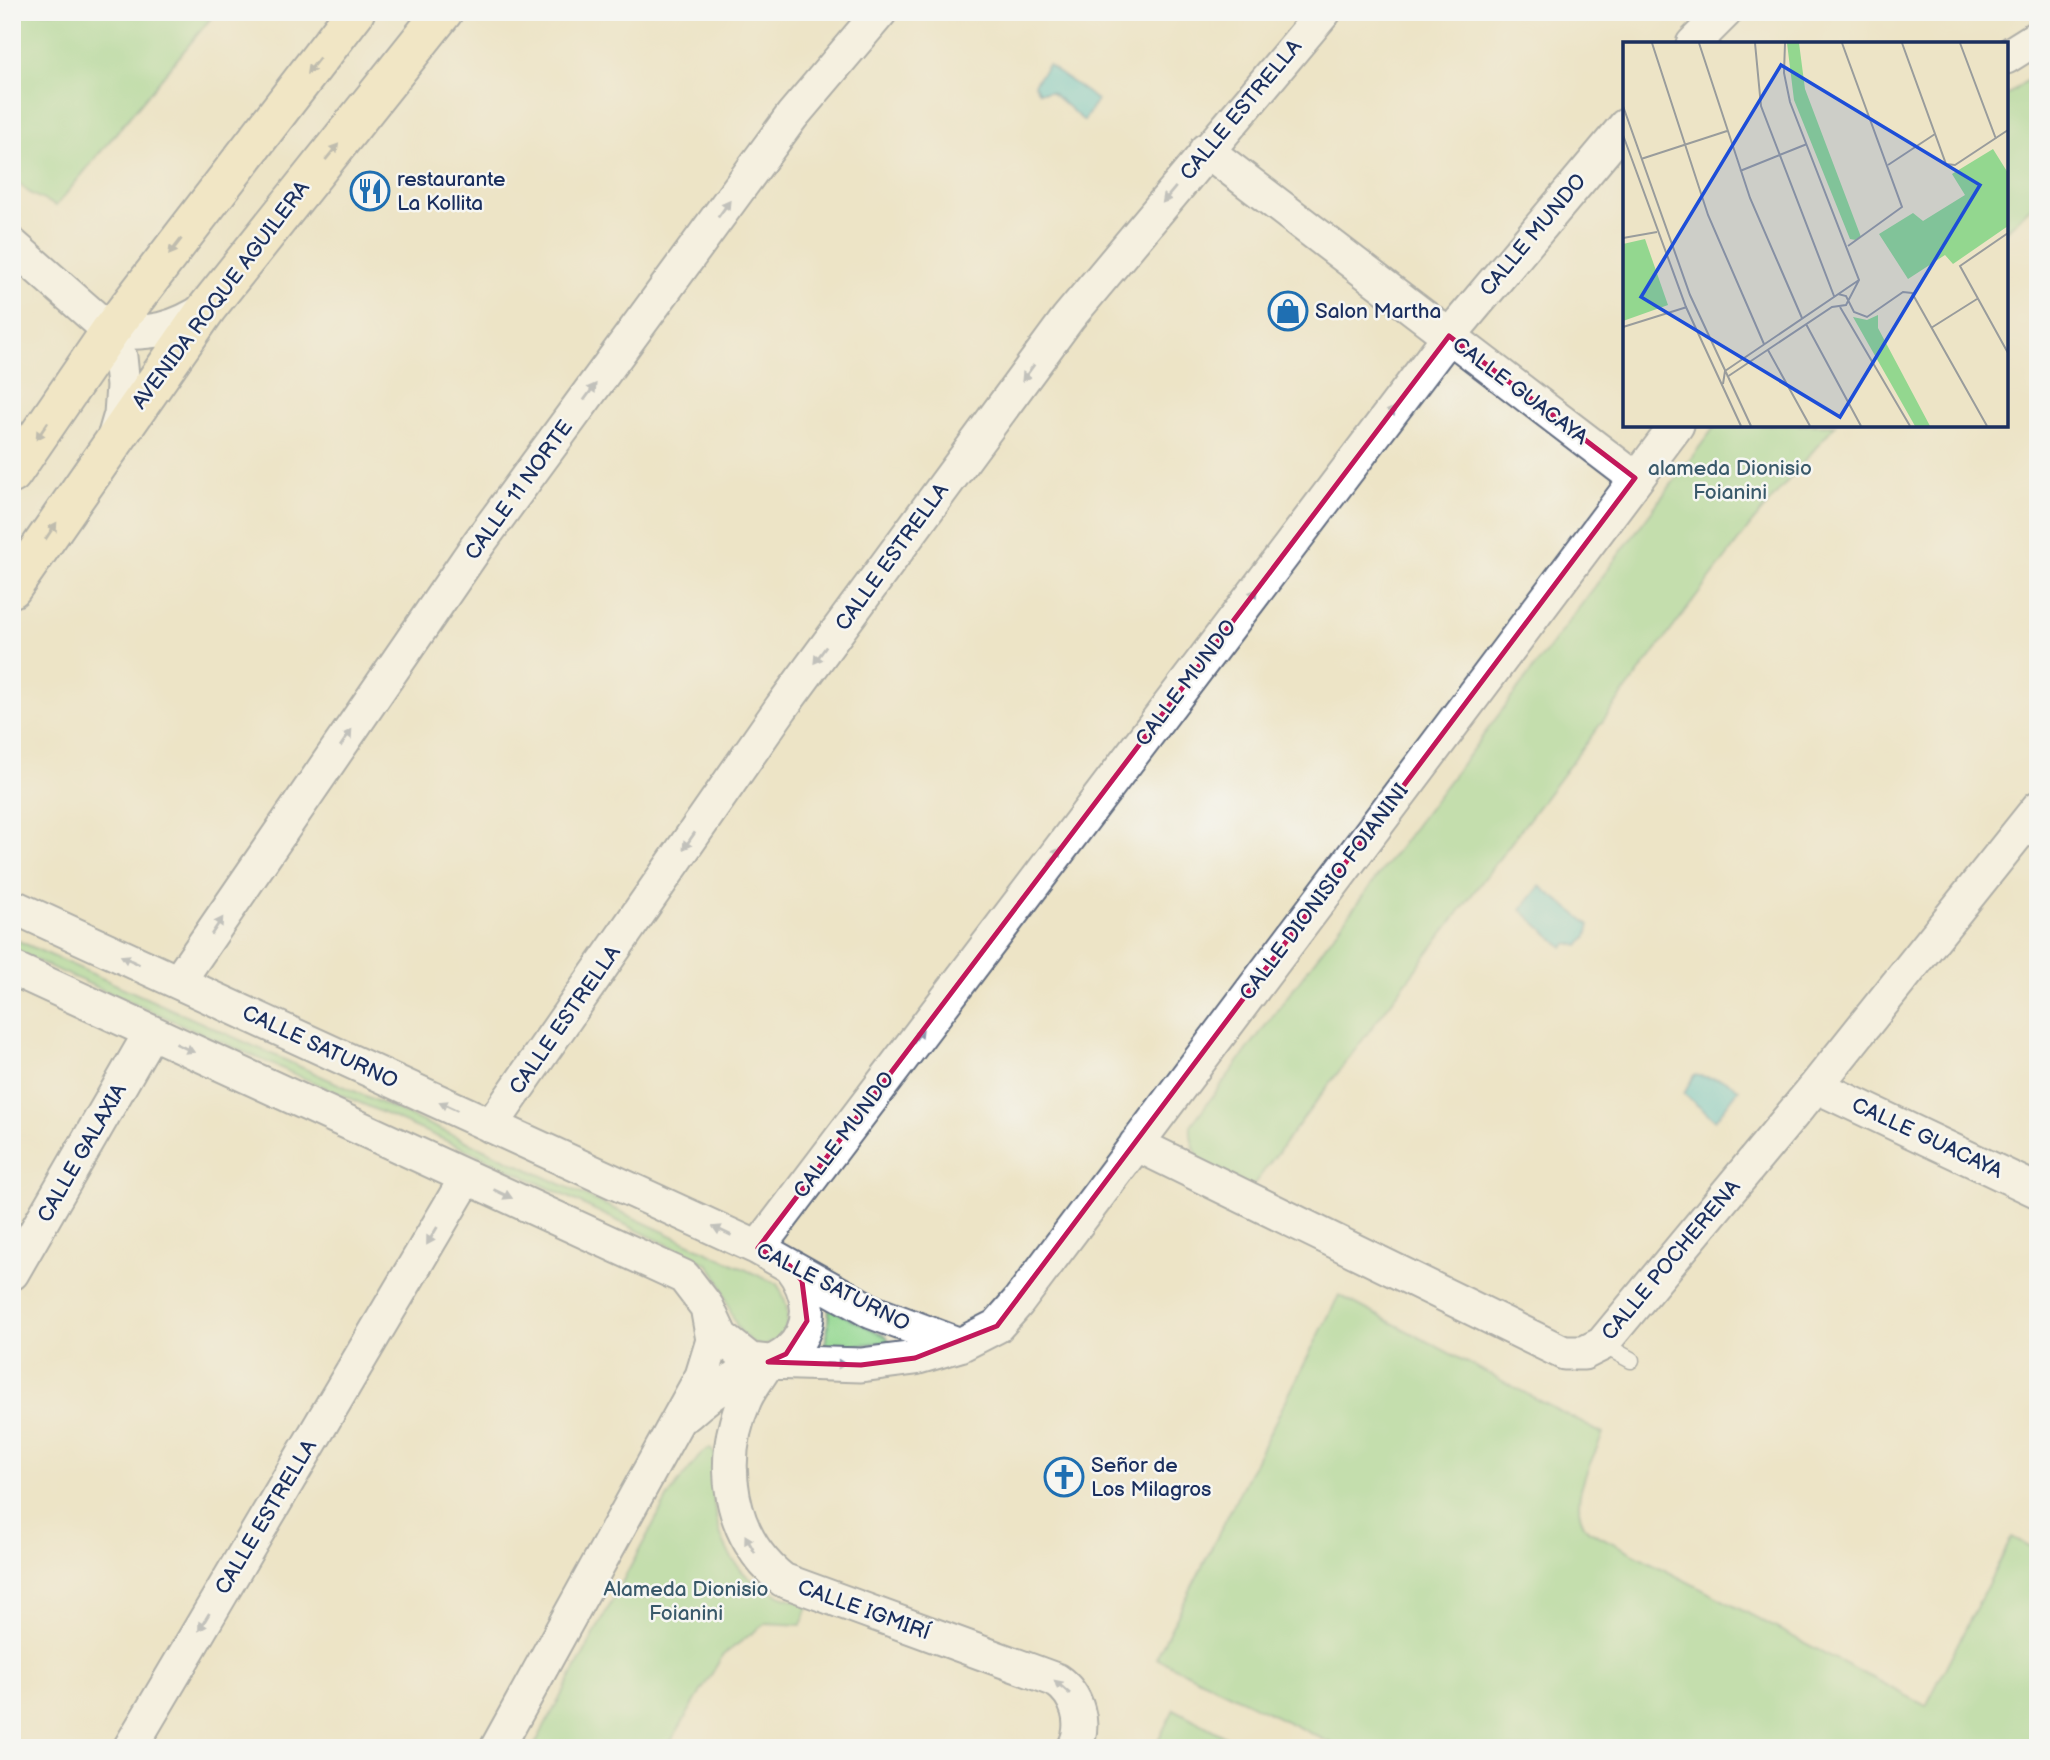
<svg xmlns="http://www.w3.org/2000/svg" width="2050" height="1760" viewBox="0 0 2050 1760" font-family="'Balsamiq Sans',sans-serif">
  <rect width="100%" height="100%" fill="#f6f6f2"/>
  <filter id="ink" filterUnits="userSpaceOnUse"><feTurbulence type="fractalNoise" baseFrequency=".0143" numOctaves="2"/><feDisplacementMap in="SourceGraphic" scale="14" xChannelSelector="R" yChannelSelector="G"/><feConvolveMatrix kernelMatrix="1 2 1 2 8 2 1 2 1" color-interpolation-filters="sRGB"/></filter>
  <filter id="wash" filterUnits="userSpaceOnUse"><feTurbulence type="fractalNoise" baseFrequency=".00686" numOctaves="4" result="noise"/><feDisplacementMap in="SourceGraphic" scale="28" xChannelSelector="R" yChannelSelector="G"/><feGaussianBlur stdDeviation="1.57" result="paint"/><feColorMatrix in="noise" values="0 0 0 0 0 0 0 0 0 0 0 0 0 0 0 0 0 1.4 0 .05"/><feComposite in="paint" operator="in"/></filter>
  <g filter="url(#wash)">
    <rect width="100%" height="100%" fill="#ede4c6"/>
    <path fill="#93d78f" stroke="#578376" stroke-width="2" d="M12 12H216L56 206 31 194 12 178Z
      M2038 72V200L2006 231V96Z
      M1716 425H1835L1752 523 1248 1192C1219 1176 1188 1163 1191 1125Z
      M12 938 504 1158 777 1284C788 1301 790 1316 784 1335L763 1347C724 1335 734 1293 708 1264L490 1160 12 950Z
      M1339 1295 1603 1434C1592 1462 1565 1504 1588 1530L1926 1706 2012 1537 2038 1550V1748H1341L1156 1658Z
      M829 1308 886 1336 890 1342 823 1348 827 1337Z
      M710 1448 716 1456C708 1498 716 1553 753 1581 769 1593 790 1599 809 1605L801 1625 766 1623 723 1655 667 1748H533L669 1495 702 1453Z
      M1174 1709 1246 1748H1154Z"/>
    <path fill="#5bc8d1" stroke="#3b7c98" stroke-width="2" d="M1048 65 1097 100 1084 121 1051 92H1039L1034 84Z
      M1540 886 1590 925 1587 936 1579 946 1568 943 1563 947 1521 910Z
      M1694 1075 1724 1080 1739 1089 1715 1120 1684 1094Z"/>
  </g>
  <g filter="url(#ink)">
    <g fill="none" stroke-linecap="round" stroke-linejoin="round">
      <defs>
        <path id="service" d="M1602 1344 1631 1360"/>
        <path id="minor" d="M1693 44 1725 12
          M2006 57 2038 37
          M1206 150 1635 478
          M12 245 110 331 120 357 123 386 121 414 114 438
          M110 331C148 335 175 330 207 308
          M12 906 758 1248 872 1312 960 1345
          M12 968 684 1277 707 1307 721 1337 750 1360 768 1362 861 1365 915 1358 960 1345 997 1326 1018 1302 1677 425
          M178 982 479 543 792 116 880 12
          M1816 1086 2038 1191
          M491 1126 781 708 1068 318 1324 12
          M1136 1144 1564 1353H1584L1602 1344 1816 1086 2038 808
          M758 1248 1449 336 1625 126
          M12 1273 151 1032
          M768 1362C761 1374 751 1386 745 1399 717 1461 729 1538 783 1580L1056 1680C1077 1694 1087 1724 1074 1748
          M687 1414C701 1401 717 1389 734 1379 751 1370 774 1364 788 1352 816 1327 811 1293 790 1266
          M130 1748 467 1177
          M497 1748 702 1376 713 1340 708 1312"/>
        <path id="secondary" d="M12 474 110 331 355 12
          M12 588 207 308 443 12"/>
      </defs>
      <use href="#service" stroke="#646e82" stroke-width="19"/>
      <use href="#minor" stroke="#646e82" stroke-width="37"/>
      <use href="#secondary" stroke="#646e82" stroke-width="42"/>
      <use href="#service" stroke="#fff" stroke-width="16"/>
      <use href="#minor" stroke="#fff" stroke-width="33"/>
      <use href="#secondary" stroke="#f6e9c3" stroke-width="38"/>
    </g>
    <defs><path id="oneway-solid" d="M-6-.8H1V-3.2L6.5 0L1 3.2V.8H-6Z" transform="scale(1.75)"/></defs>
    <g fill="#888c90">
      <use href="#oneway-solid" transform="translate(313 66) rotate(128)"/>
      <use href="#oneway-solid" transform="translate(332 152) rotate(-51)"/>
      <use href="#oneway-solid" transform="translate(175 247) rotate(128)"/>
      <use href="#oneway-solid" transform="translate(42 431) rotate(124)"/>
      <use href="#oneway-solid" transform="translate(51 531) rotate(-56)"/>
    </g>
    <g fill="#8d97ae">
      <use href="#oneway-solid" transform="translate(1169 195) rotate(130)"/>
      <use href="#oneway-solid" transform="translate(724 209) rotate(-54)"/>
      <use href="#oneway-solid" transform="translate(1028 373) rotate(126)"/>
      <use href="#oneway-solid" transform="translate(590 392) rotate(-54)"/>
      <use href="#oneway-solid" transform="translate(1389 415) rotate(-53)"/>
      <use href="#oneway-solid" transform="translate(1251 597) rotate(-53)"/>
      <use href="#oneway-solid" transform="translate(820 655) rotate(126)"/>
      <use href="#oneway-solid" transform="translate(346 738) rotate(-56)"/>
      <use href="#oneway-solid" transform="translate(689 841) rotate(125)"/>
      <use href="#oneway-solid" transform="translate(1055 856) rotate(-53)"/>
      <use href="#oneway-solid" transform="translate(217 926) rotate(-56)"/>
      <use href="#oneway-solid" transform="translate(130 960) rotate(-155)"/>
      <use href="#oneway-solid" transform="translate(917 1037) rotate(-53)"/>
      <use href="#oneway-solid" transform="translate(185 1048) rotate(25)"/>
      <use href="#oneway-solid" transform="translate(448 1106) rotate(-155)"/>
      <use href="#oneway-solid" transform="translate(503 1194) rotate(25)"/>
      <use href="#oneway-solid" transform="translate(722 1231) rotate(-155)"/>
      <use href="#oneway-solid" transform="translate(432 1236) rotate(121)"/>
      <use href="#oneway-solid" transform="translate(836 1364) rotate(1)"/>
      <use href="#oneway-solid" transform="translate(750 1544) rotate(-119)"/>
      <use href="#oneway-solid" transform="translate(204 1622) rotate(121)"/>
      <use href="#oneway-solid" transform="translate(1062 1687) rotate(-139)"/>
    </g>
  </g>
  <path d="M0 0H2050V1760H0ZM1449 336 1635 478 997 1326 915 1358 861 1365 768 1362 786 1354 807 1321 802 1281 790 1266 758 1248Z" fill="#ede4c6" fill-opacity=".55" fill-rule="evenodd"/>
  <path fill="none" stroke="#c2185b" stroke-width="5" stroke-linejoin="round" d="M1449 336 1635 478 997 1326 915 1358 861 1365 768 1362 786 1354 807 1321 802 1281 790 1266 758 1248Z"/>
  <defs>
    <symbol id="restaurant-ring" viewBox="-11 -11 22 22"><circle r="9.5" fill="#f6f6f2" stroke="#1f6fb2" stroke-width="1.5"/><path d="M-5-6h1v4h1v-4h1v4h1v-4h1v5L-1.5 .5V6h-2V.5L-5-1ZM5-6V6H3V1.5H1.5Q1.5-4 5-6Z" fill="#1f6fb2"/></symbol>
    <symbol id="shop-ring" viewBox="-11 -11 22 22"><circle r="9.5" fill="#f6f6f2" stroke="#1f6fb2" stroke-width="1.5"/><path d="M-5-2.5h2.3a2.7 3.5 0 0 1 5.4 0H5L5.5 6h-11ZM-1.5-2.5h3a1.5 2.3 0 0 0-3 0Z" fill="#1f6fb2"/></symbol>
    <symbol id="church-ring" viewBox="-11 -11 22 22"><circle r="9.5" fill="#f6f6f2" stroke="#1f6fb2" stroke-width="1.5"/><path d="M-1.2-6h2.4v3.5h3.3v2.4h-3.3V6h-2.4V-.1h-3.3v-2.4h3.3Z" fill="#1f6fb2"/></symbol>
  </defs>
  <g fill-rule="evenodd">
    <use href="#restaurant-ring" x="348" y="169" width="44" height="44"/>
    <use href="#shop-ring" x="1266" y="289" width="44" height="44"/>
    <use href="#church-ring" x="1042" y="1455" width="44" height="44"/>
  </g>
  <g text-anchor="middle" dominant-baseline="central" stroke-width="5" stroke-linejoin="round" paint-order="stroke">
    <g font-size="21" fill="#1b2f5e" stroke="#f6f6f2">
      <text transform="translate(1241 110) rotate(-50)">CALLE ESTRELLA</text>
      <text transform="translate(1533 235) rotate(-50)">CALLE MUNDO</text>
      <text transform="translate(221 295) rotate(-53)">AVENIDA ROQUE AGUILERA</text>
      <text transform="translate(1520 391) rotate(37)">CALLE GUACAYA</text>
      <text transform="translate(519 490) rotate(-54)">CALLE 11 NORTE</text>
      <text transform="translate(892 557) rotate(-54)">CALLE ESTRELLA</text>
      <text transform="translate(1186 683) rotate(-53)">CALLE MUNDO</text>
      <text transform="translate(1324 892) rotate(-53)">CALLE DIONISIO FOIANINI</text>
      <text transform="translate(565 1020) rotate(-55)">CALLE ESTRELLA</text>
      <text transform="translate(320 1047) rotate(25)">CALLE SATURNO</text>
      <text transform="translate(844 1135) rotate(-53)">CALLE MUNDO</text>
      <text transform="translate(1927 1138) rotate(25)">CALLE GUACAYA</text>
      <text transform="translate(82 1153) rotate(-60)">CALLE GALAXIA</text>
      <text transform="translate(1671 1260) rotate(-50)">CALLE POCHERENA</text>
      <text transform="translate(833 1287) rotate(27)">CALLE SATURNO</text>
      <text transform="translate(266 1517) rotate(-59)">CALLE ESTRELLA</text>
      <text transform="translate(864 1610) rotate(20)">CALLE IGMIRÍ</text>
    </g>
    <g font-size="21" fill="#1b2f5e" stroke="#f6f6f2" text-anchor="start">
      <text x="397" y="179">restaurante<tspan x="397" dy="24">La Kollita</tspan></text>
      <text x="1315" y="311">Salon Martha</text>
      <text x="1091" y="1465">Señor de<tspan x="1091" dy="24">Los Milagros</tspan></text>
    </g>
    <g font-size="21" fill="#39596a" stroke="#f6f6f2">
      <text x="1730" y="468">alameda Dionisio<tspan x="1730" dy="24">Foianini</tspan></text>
      <text x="686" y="1589">Alameda Dionisio<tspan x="686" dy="24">Foianini</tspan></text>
    </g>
  </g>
  <g transform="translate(1623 42)">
    <rect width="385" height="385" fill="#ede4c6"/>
    <path d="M164 1H176L182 47 238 195 233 198 227 197 171 58ZM370 107 385 131V184L330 222 322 213 285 237 256 192 290 171 300 179 342 153 329 132ZM22 197 45 263 0 279V202ZM255 273V286L307 384H292L230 275 244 278Z" fill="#93d78f"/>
    <path fill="none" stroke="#999c9c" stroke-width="2" d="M29 1 85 173 141 302M76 1 127 156 179 276M132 1 138 64 211 254M219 1 279 165 225 204M279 1 323 122 332 123 385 88M337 1 373 97M0 64 67 253 128 384M0 93 63 265 118 384M18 117 104 89M265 123 312 92M117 129 184 102M385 191 337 224 385 311M0 196 34 190M215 252 223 254 231 270 244 275 280 250 289 251 364 384M217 265 287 384M183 282 238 384M0 285 64 265M308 286 354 257M145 308 187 384M104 335 209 265 223 263 236 238 167 60 161 31 162 1M100 342 102 329 236 238"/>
    <path fill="#1d4ed8" fill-opacity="0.15" stroke="#1d4ed8" stroke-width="3.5" d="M158 23 357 143 217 375 18 255Z"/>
    <rect width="385" height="385" fill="none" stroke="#1b2f5e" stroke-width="3.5"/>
  </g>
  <rect width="2050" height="1760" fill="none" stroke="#f6f6f2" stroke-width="42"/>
</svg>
